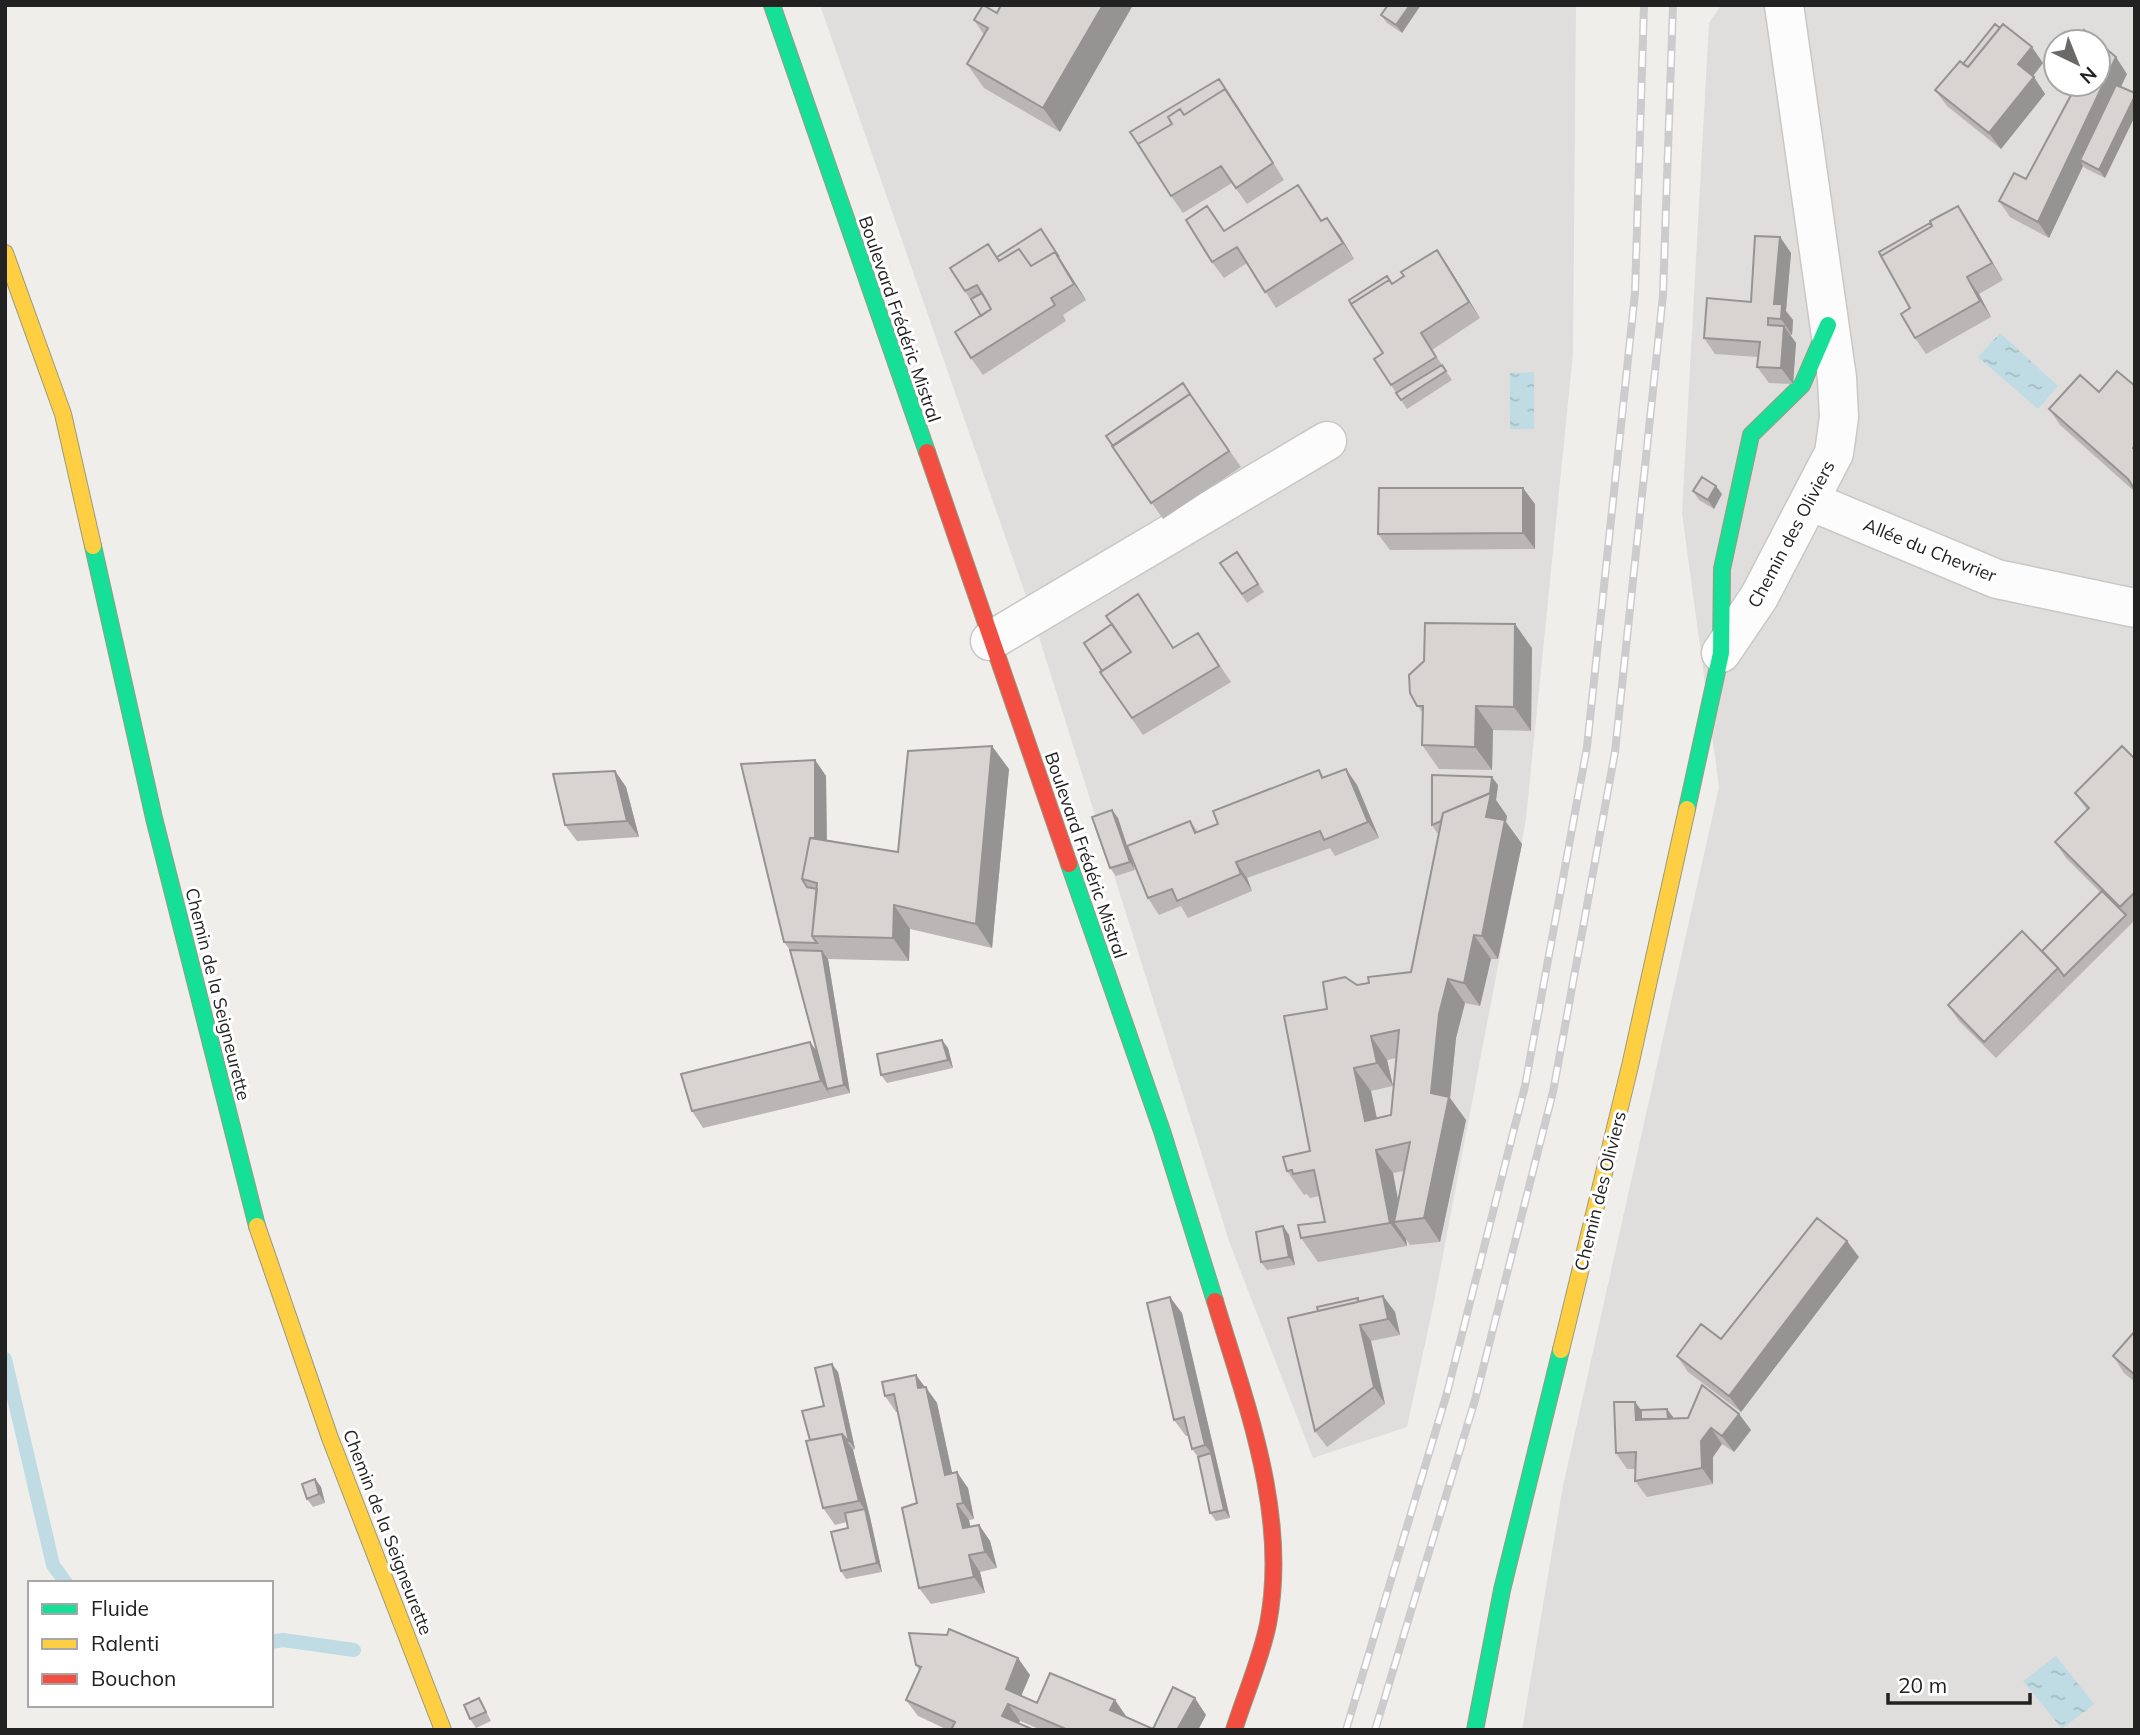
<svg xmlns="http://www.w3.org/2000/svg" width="2140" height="1735" viewBox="0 0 2140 1735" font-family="Mulish,sans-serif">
  <defs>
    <pattern id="water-ripples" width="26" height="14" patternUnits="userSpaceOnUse" patternTransform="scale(1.75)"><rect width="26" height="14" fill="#bfdbe3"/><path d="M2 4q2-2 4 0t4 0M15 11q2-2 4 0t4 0" fill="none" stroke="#a4bcc2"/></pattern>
  </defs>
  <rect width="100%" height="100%" fill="#f0eeeb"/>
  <path fill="#dfdedc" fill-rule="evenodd" d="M820 5H1576L1573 353 1526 819 1434 1302 1407 1427 1313 1458 1230 1244 1027 599Z
    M1721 5H2135V1730H1522L1563 1486 1719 787 1682 513 1709 23ZM2056 42H2098V84H2056Z"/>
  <path fill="url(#water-ripples)" d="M2000 333 2058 386 2038 409 1978 357Z
    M1534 372V429H1510V373Z
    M2056 1656 2094 1704 2062 1729 2023 1681Z"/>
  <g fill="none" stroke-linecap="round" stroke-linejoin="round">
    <path stroke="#bfdbe3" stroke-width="14" d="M5 1359 53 1565 66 1583
      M271 1642 283 1640 354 1650"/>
    <defs>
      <path id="street" d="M1810 501 1997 579 2135 608
        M990 641 1327 441
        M1721 653 1759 597 1834 453 1839 417 1837 378 1784 5"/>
      <path id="fast" d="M772 5 927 452
        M93 546 154 818 257 1226
        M1687 809 1721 653 1722 569 1751 435 1802 385 1828 325
        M1069 864 1162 1131 1215 1301
        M1475 1730 1502 1590 1561 1350"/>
      <path id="slow" d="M5 253 63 414 93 546
        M257 1226 330 1438 443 1730
        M1561 1350 1630 1066 1687 809"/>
      <path id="jam" d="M927 452 1069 864
        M1215 1301C1246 1404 1289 1515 1268 1624 1261 1659 1245 1695 1234 1730"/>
    </defs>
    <use href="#street" stroke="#c9c8c7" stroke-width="41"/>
    <use href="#fast" stroke="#999a82" stroke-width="18"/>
    <use href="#slow" stroke="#999a82" stroke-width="18"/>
    <use href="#jam" stroke="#999a82" stroke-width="18"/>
    <use href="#street" stroke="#fdfcfc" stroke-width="38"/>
    <use href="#fast" stroke="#16e098" stroke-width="16"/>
    <use href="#slow" stroke="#ffcf43" stroke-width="16"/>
    <use href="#jam" stroke="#f24e42" stroke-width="16"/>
    <defs>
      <path id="rail" d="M1346 1730 1447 1393 1525 1086 1587 747 1635 293 1644 5
        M1375 1730 1475 1400 1553 1092 1615 752 1663 295 1673 5"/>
    </defs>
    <use href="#rail" stroke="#ccc" stroke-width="8"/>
    <use href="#rail" stroke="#fff" stroke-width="5" stroke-dasharray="16" stroke-linecap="butt"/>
  </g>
  <path fill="#b9b6b5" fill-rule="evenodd" d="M1001 5H1133L1060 132 984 88 967 64 984 35 974 20 997 13Z
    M1388 5 1402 33 1387 23 1381 15Z
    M2043 63 2033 76 2045 94 2001 149 1947 106 1935 90 1963 64Z
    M2127 74 2120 87 2135 93V116L2105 178 2085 168 2083 166 2049 238 2010 217 1999 201 2026 179Z
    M1219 79 1284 180 1247 204 1232 183 1183 213 1171 196Z
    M1310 201 1322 221 1339 234 1354 259 1276 308 1247 263 1224 278 1212 262 1224 231Z
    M1958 206 1969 223 2003 280 1979 294 1991 317 1926 354 1915 338 1910 308Z
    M1041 229 1086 300 1063 315 1066 321 983 375 971 358 981 316 950 268 998 257Z
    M1780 237 1791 253 1786 311 1793 320 1792 335H1790L1796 343 1793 384 1769 383 1757 367 1758 357 1715 354 1704 338 1751 302Z
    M1448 266 1480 318 1432 350 1452 380 1407 409 1391 385 1383 353 1393 283Z
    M2135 386V492L2060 425 2049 409 2099 392Z
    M1201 410 1241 467 1163 519 1112 446Z
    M1693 491 1722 494 1714 509 1699 500Z
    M1535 504V549L1390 550 1378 534Z
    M1237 552 1264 592 1247 603 1220 563Z
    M1138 594 1173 648 1198 633 1231 682 1143 735 1100 672 1102 671 1112 624Z
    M1532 648 1531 731 1493 730 1492 770 1439 769 1422 745 1423 714 1410 693Z
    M2135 759V920L1996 1058 1959 1021 1948 1005 2042 951 2101 893 2066 858 2055 842 2087 810 2075 793Z
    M815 760 826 776 827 840 898 852 1009 769 992 948 910 929 909 961 828 959 850 1093 703 1128 692 1111 816 1050 790 950 784 942Z
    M1319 770 1324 777 1357 785 1379 838 1335 856 1330 848 1247 878 1252 891 1188 918 1181 906 1159 915 1148 898 1130 855 1135 870 1116 876 1110 868 1112 810 1118 818 1127 846 1190 821 1198 832 1218 824Z
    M615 771 626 787 639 837 577 841 565 825Z
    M1498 785 1496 800 1507 816 1506 822 1522 844 1498 959H1491L1480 1006 1465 1003 1456 1038 1450 1098 1466 1120 1440 1242 1410 1245 1406 1239 1407 1246 1318 1262 1301 1238 1325 1222 1319 1196 1310 1198 1307 1194 1304 1195 1287 1171 1310 1151 1327 1009 1357 985 1411 972 1439 833H1437L1432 825ZM1396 1058 1391 1115 1377 1118 1371 1091 1393 1086 1387 1060ZM1404 1171 1398 1201 1393 1173Z
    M948 1048 953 1068 887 1083 881 1075Z
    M1283 1226 1289 1235 1295 1265 1267 1270 1261 1262Z
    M1859 1257 1741 1412 1688 1372 1677 1356 1721 1339Z
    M1383 1296 1395 1312 1400 1335 1371 1341 1385 1404 1327 1447 1315 1431 1360 1302Z
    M1182 1313 1230 1518 1216 1521 1210 1513 1198 1457 1192 1449 1189 1436H1186L1174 1420Z
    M2135 1331V1382L2124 1373 2113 1356Z
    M838 1372 855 1449 853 1450 870 1517 882 1572 846 1579 841 1571 848 1528 847 1522 835 1525 823 1508 810 1440Z
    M926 1387 937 1403 952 1473 968 1488 974 1519 969 1520 970 1526 979 1525 990 1541 997 1568 980 1572 985 1593 931 1604 919 1588 917 1503 898 1412H896L885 1396Z
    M1635 1402 1641 1410 1673 1417V1418L1739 1414 1751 1430 1734 1452 1722 1444 1713 1457V1484L1647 1497 1635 1481V1469H1627L1616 1453Z
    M315 1479 321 1487 325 1503 313 1507 307 1499Z
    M916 1665 1030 1675 1021 1696 1037 1703 1115 1700 1126 1717 1153 1729 1206 1715 1198 1730H1041L1020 1721 1018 1723 1034 1730H948L918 1716 906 1700 920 1671Z
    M484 1707 491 1721 476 1728 470 1719Z"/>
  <path fill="#969493" d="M1103 5H1133L1060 132 1043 108Z
    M1410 5H1421L1402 33 1396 25Z
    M2032 47 2043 63 2029 81 2018 64Z
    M2116 57 2127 74 2085 163 2080 160 2083 166 2049 238 2038 222Z
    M2034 77 2045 94 2001 149 1989 133Z
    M1219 79 1237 105 1284 180 1273 163Z
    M2135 96V116L2105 178 2099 170Z
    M1958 206 1969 223 2003 280 1992 263Z
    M1327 218 1339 234 1354 259 1343 243Z
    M1041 229 1047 238 1086 300 1074 284Z
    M1780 237 1791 253 1786 311 1793 320 1792 335 1781 319 1774 304Z
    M1437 250 1448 266 1480 318 1469 302Z
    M1967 277 1979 294 1991 317 1980 301Z
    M1784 326 1796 343 1793 384 1781 368Z
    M1716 486 1722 494 1714 509 1708 500Z
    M1523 488 1535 504V549L1523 533Z
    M1515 624 1532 648 1531 731 1514 707Z
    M1476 706 1493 730 1492 770 1475 747Z
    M992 746 1009 769 992 948 976 924Z
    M815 760 826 776 827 861 817 883 808 881Z
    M1346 769 1357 785 1379 838 1368 822Z
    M615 771 626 787 639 837 627 821Z
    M1492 777 1498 785 1496 800 1507 816 1506 822 1522 844 1498 959 1482 936 1486 817Z
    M1112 810 1118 818 1135 870 1130 862Z
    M1236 862 1247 878 1252 891 1241 874Z
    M894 905 910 929 909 961 893 938Z
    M1474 935 1491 959 1480 1006 1464 983Z
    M822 951 828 959 850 1093 844 1085Z
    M1448 979 1465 1003 1456 1038 1450 1098 1466 1120 1440 1242 1424 1218 1431 1093 1439 1014Z
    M1371 1036 1387 1060 1393 1086 1377 1063Z
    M942 1040 948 1048 953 1068 948 1060Z
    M810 1042 822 1058 827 1089 832 1098 821 1081Z
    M1354 1068 1371 1091 1382 1144 1365 1121Z
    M1376 1150 1393 1173 1402 1221 1394 1222 1406 1239 1407 1246 1390 1223Z
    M1283 1226 1289 1235 1295 1265 1289 1257Z
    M1847 1241 1859 1257 1741 1412 1729 1396Z
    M1383 1296 1395 1312 1400 1335 1388 1319Z
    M1170 1297 1182 1313 1230 1518 1224 1510 1211 1453 1205 1445Z
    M1360 1325 1371 1341 1385 1404 1374 1387Z
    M832 1364 838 1372 855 1449 849 1441Z
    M916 1375 937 1403 956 1491 945 1475 918 1388Z
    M1635 1402 1647 1418 1636 1420Z
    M1667 1409 1673 1417 1674 1435 1668 1427Z
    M1739 1414 1751 1430 1734 1452 1722 1436Z
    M1711 1428 1722 1444 1713 1457V1484L1702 1468 1701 1441Z
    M842 1434 853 1450 870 1517 859 1501Z
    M957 1472 968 1488 974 1519 963 1503Z
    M315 1479 321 1487 325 1503 319 1494Z
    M957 1504 969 1520 974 1544 963 1528Z
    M865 1509 870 1517 882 1572 877 1563Z
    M979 1525 990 1541 997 1568 985 1552Z
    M969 1555 980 1572 985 1593 974 1577Z
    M1018 1658 1030 1675 1017 1706 1006 1689Z
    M1195 1698 1206 1715 1198 1730H1177Z
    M1115 1700 1126 1716 1122 1727 1110 1710Z
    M1008 1704 1020 1721 1015 1730 1002 1716Z"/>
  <path fill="#d7d4d2" stroke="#969493" stroke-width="2" fill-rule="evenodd" d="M983 5 997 13 1001 5H1103L1043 108 967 64 988 28 974 20Z
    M1388 5H1410L1396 25 1381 15Z
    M1995 24 2000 28 1968 67 1963 64Z
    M2003 24 2032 47 2018 64 2034 77 1989 133 1935 90 1960 61 1968 67Z
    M2084 30 2098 42H2073Z
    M2098 42 2116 57 2038 222 1999 201 2014 173 2026 179 2077 84H2098Z
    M1219 79 1230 96 1225 89 1184 115 1180 109 1168 117 1172 124 1138 144 1130 132Z
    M2116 85 2135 93V96L2099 170 2080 160Z
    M1225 89 1273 163 1236 188 1221 166 1171 196 1138 144 1172 124 1168 117 1180 109 1184 115Z
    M1298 185 1321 221 1327 218 1343 243 1265 292 1237 247 1212 262 1186 220 1207 206 1224 231Z
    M1958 206 1992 263 1967 277 1980 301 1915 338 1901 314 1910 308 1881 256 1932 226 1930 221Z
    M1930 223 1932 226 1881 256 1879 252Z
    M1041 229 1059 257 1055 252 1031 266 1019 249 999 261 997 257Z
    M1755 236 1780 237 1774 304H1782L1781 319 1768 318V325L1784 326 1781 368 1757 367 1760 342 1704 338 1707 298 1751 302Z
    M988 244 999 261 1019 249 1031 266 1055 252 1074 284 1051 298 1055 305 971 358 955 332 991 309 977 285 965 291 950 268Z
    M1437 250 1469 302 1421 333 1436 357 1391 385 1374 359 1383 353 1351 304 1389 280 1392 284 1404 276 1401 272Z
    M1387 276 1392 284 1389 280 1351 304 1349 300Z
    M982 293 991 309 981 316 971 299Z
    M1442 365 1446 371 1401 400 1396 393Z
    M2117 371 2135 386V445L2133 448 2135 450V490L2128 479 2049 409 2080 375 2099 392Z
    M1183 383 1190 394 1113 446 1106 436Z
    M1190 394 1229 451 1151 503 1112 446Z
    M1702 477 1716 486 1708 500 1693 491Z
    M1379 488H1523V533L1378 534Z
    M1237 552 1258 584 1242 594 1220 563Z
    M1138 594 1173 648 1198 633 1219 666 1132 718 1100 672 1131 652 1106 616Z
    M1425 623 1515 624 1514 707 1476 706 1475 747 1422 745 1423 706H1417L1410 693 1409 675 1424 661Z
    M1112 624 1131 652 1102 671 1084 643Z
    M992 746 976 924 894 905 893 938 812 936 817 883 802 879 810 838 898 852 908 751Z
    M2122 746 2135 759V892L2120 907 2055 842 2089 808 2075 793Z
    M815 760V838H810L802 879 807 887 817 889 812 936 817 943 784 942 741 764Z
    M1346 769 1368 822 1324 840 1320 831 1236 862 1241 874 1177 901 1172 889 1148 898 1127 846 1190 821 1195 833 1218 824 1213 811 1319 770 1322 778Z
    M615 771 627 821 565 825 553 774Z
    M1432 775 1492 777 1490 793 1443 813 1441 821 1432 825Z
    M1491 793 1486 817 1505 820 1482 936 1474 935 1464 983 1448 979 1439 1014 1431 1093 1449 1097 1424 1218 1394 1222 1410 1142 1376 1150 1390 1223 1301 1238 1298 1225 1325 1222 1314 1170 1293 1174 1292 1170 1287 1171 1283 1157 1310 1151 1284 1016 1327 1009 1323 982 1345 977 1357 985 1369 983 1368 977 1411 972 1443 813ZM1399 1030 1391 1115 1365 1121 1354 1068 1377 1063 1371 1036Z
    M1112 810 1130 862 1110 868 1092 817Z
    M2102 891 2126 915 2064 976 2058 968 2042 951Z
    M2022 931 2058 968 1984 1042 1948 1005Z
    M790 950 822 951 844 1085 827 1089Z
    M942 1040 948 1060 881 1075 877 1054Z
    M810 1042 821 1081 692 1111 681 1074Z
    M1817 1218 1847 1241 1729 1396 1677 1356 1701 1324 1721 1339Z
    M1283 1226 1289 1257 1261 1262 1256 1232Z
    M1383 1296 1388 1319 1360 1325 1374 1387 1315 1431 1288 1318Z
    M1170 1297 1205 1445 1192 1449 1184 1417 1174 1420 1147 1303Z
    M1358 1298V1302L1318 1311 1317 1307Z
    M2135 1331V1375L2113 1356Z
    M832 1364 849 1441H848L842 1434 810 1440 802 1411 824 1406 815 1368Z
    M916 1375 918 1388 926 1387 945 1475 957 1472 963 1503 957 1504 963 1528 979 1525 985 1552 969 1555 974 1577 919 1588 902 1508 917 1503 894 1394 885 1396 882 1382Z
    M1702 1385 1739 1414 1722 1436 1711 1428 1701 1441 1702 1468 1635 1481 1636 1452 1616 1453 1614 1402H1635L1636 1420 1688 1418Z
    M1667 1409 1668 1419H1641V1410Z
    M842 1434 859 1501 823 1508 806 1441Z
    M1211 1453 1224 1510 1210 1513 1198 1457Z
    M315 1479 319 1494 307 1499 302 1484Z
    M865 1509 877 1563 841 1571 831 1532 848 1528 845 1513Z
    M949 1629 1018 1658 1006 1689 1037 1703 1050 1673 1115 1700 1110 1710 1153 1729 1173 1687 1195 1698 1177 1730H1068L1008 1704 1002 1716 1034 1730H951L955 1722 906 1700 921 1667 916 1665 909 1633 947 1635Z
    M479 1698 486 1712 470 1719 464 1705Z"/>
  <g text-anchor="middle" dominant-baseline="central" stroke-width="6" stroke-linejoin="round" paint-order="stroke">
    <g font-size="18" fill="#222" stroke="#fff">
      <text transform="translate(900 319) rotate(71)">Boulevard Frédéric Mistral</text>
      <text transform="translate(1791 534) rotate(-62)">Chemin des Oliviers</text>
      <text transform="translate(1930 550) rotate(22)">Allée du Chevrier</text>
      <text transform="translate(1086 855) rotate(71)">Boulevard Frédéric Mistral</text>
      <text transform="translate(218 994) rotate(76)">Chemin de la Seigneurette</text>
      <text transform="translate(1600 1191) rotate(-76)">Chemin des Oliviers</text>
      <text transform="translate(388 1532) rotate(69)">Chemin de la Seigneurette</text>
    </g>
  </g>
  <rect width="2140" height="1735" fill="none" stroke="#222222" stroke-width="14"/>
  <rect x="28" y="1581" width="245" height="126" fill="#ffffff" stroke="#a7a7a7" stroke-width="2"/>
  <rect x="42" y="1604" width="35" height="10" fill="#16e098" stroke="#a7a7a7" stroke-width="2"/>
  <text x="91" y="1616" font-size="21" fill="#222222">Fluide</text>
  <rect x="42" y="1639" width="35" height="10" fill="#ffcf43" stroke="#a7a7a7" stroke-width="2"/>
  <text x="91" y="1651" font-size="21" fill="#222222">Ralenti</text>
  <rect x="42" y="1674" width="35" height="10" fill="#f24e42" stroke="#a7a7a7" stroke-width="2"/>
  <text x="91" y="1686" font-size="21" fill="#222222">Bouchon</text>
  <g transform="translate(2077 63) rotate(137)"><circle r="33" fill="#ffffff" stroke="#a7a7a7" stroke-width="2"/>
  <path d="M0-5L12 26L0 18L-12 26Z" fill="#6a6968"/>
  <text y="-10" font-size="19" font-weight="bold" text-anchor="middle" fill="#222222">N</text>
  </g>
  <path d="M1888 1693v10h142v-10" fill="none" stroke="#222222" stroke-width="3.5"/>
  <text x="1898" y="1693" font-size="21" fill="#222222" stroke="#ffffff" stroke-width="5" paint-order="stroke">20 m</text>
</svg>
